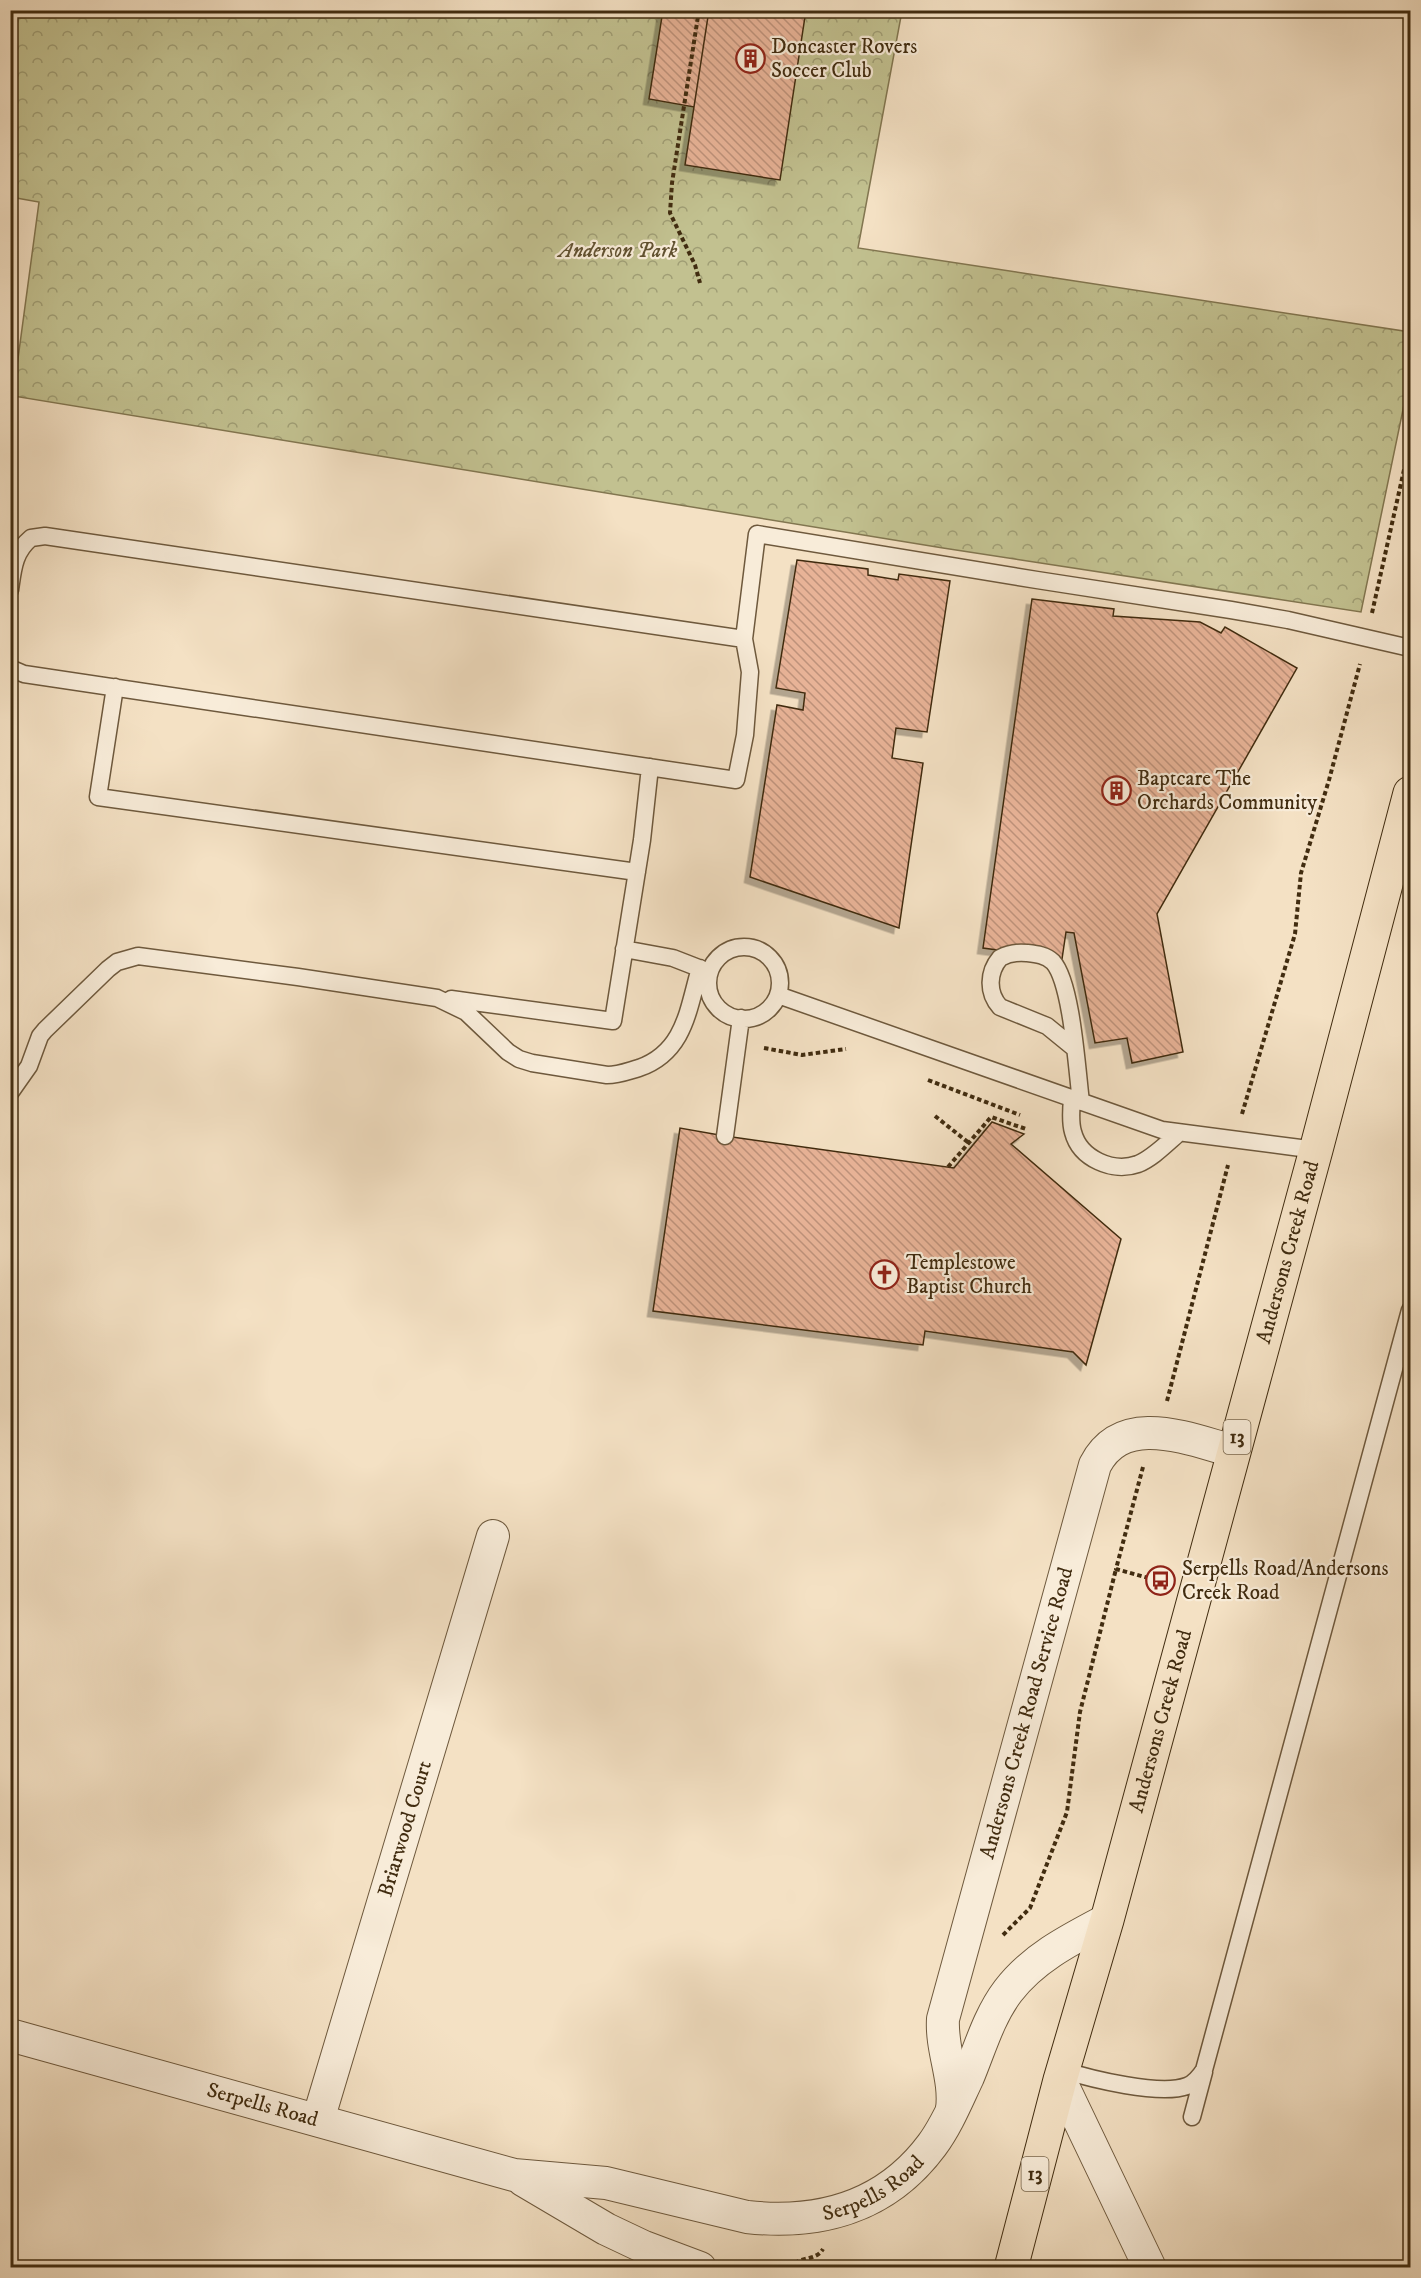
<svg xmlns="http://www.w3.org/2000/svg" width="1421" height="2278" viewBox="0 0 1421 2278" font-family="'IM FELL DW Pica',serif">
  <defs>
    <pattern id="forest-crowns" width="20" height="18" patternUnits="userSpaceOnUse" patternTransform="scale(1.5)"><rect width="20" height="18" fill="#c2c190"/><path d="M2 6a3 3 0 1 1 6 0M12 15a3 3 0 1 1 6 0" fill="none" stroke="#9f9d74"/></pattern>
    <pattern id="building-back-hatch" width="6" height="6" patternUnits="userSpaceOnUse" patternTransform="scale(1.5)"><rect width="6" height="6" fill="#e8b397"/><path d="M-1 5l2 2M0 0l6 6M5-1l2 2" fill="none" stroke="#be927a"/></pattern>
    <filter id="shadow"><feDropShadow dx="-5.5" dy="5.5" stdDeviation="0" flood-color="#0004"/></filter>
  </defs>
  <rect width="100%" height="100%" fill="#f4e1c4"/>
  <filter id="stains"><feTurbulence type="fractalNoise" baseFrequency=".00333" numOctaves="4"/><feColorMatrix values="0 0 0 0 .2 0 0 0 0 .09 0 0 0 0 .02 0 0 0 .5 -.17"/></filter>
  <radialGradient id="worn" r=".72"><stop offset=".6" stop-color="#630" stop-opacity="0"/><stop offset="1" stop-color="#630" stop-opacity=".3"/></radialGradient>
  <path fill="url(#forest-crowns)" stroke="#827650" stroke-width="1.5" d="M18 11H902L858 248 1410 332V376L1361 612 943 548 13 396 39 202 11 197 10 54Z"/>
  <path fill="url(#building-back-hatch)" stroke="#412c10" stroke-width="1.5" filter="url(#shadow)" d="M663 10H709L694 107 649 99Z
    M709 10H806L780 180 685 165Z
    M797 560 868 569V575L898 580 899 574 950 581 927 732 896 728 892 758 923 763 899 928 750 877 777 705 803 710 805 693 776 688Z
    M1032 599 1114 609 1113 616 1200 622 1221 633 1225 627 1297 668 1157 914 1183 1052 1132 1063 1127 1038 1095 1043 1074 933 1066 932 1062 959 983 948Z
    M992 1122 1024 1134 1011 1144 1121 1239 1086 1365 1073 1352 925 1331 923 1345 653 1311 680 1128 725 1136 954 1168Z"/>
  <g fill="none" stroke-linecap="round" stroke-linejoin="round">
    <defs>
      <path id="lane" d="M10 590C13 569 14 552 31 538L45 536 744 639
        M10 668 24 674 736 780 745 735 750 672 744 639 757 534 1037 580 1231 610 1288 620 1410 648
        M115 687 98 797 637 872
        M708 983a36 36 0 1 1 72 0a36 36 0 1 1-72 0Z
        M624 949 673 958 709 972
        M778 995 1162 1130 1316 1150
        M451 999 613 1021 642 840 650 767
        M1074 1048 1047 1026 1000 1007C987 993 988 972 1000 958 1009 953 1018 952 1027 953 1036 954 1046 955 1053 962 1072 983 1077 1071 1081 1102
        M10 1093 29 1066 40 1036 45 1030 108 969 117 962 138 956 298 977 437 998 466 1012 508 1052 519 1059 532 1063 607 1075C619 1075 628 1071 639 1068 685 1052 688 1009 700 968
        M1072 1099C1071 1110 1070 1122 1073 1132 1080 1159 1113 1173 1138 1164 1153 1158 1167 1143 1179 1133
        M725 1136 741 1018
        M1063 2070C1091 2079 1160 2096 1187 2086 1195 2083 1200 2076 1204 2070L1410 1310
        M1192 2117 1204 2072"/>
      <g id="street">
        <path id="s1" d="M10 2035 514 2175 606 2183 747 2217C820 2225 886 2207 932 2145 947 2125 957 2100 968 2077 980 2048 989 2016 1008 1991 1033 1958 1071 1939 1107 1920"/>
        <path d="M1060 2080 1150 2268"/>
        <path id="s2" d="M952 2109C956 2079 941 2050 943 2019L1095 1465C1123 1411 1188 1439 1233 1451"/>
        <path id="s3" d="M318 2120 493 1536"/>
        <path d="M523 2180 606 2229 644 2247 700 2268"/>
      </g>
      <g id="primary">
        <path id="s4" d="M1011 2268 1060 2080 1107 1920 1316 1150 1410 793"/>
      </g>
    </defs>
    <use href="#lane" stroke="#6e593d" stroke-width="19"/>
    <use href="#street" stroke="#6e593d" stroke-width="34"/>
    <use href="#primary" stroke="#412c10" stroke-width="35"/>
    <path stroke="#412c10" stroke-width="4" stroke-dasharray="4.5 3" stroke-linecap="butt" d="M699 10 672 183 670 213 695 265 700 283
      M1372 613 1410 443
      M764 1048 802 1055 846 1049
      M928 1080 1020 1115
      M1242 1114 1295 934 1301 873 1329 780 1360 664
      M935 1116 969 1143
      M948 1167 991 1117 1026 1129
      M1167 1401 1228 1165
      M1143 1467 1116 1569 1163 1582
      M1003 1935 1030 1908 1067 1812 1080 1712 1116 1569
      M789 2268C800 2255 815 2262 823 2249"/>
    <use href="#lane" stroke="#f8ecd9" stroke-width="16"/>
    <use href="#street" stroke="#f8ecd9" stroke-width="32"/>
    <use href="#primary" stroke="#f4e1c4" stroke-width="33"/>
  </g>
  <defs>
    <symbol id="building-ring" viewBox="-11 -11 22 22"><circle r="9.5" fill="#f8ecd9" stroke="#8f2418" stroke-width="1.5"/><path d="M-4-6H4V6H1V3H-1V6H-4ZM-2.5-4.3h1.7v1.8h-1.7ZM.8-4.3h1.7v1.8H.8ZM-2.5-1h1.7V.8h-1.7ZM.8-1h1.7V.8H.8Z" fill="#8f2418"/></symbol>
    <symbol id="church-ring" viewBox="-11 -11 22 22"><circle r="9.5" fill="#f8ecd9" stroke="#8f2418" stroke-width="1.5"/><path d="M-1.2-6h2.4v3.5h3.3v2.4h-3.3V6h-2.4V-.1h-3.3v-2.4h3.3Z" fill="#8f2418"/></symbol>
    <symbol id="bus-ring" viewBox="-11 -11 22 22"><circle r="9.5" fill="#f8ecd9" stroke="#8f2418" stroke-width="1.5"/><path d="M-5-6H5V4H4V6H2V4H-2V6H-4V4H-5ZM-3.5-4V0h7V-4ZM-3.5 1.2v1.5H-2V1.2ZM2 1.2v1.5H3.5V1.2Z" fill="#8f2418"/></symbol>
  </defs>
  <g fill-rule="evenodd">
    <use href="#building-ring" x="734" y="42" width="33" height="33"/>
    <use href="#building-ring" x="1100" y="774" width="33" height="33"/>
    <use href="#church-ring" x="868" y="1258" width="33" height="33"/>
    <use href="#bus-ring" x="1144" y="1564" width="33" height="33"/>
  </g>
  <g text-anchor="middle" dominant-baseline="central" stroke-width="4.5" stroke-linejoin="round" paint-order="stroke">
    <g fill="#f8ecd9" stroke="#78664c" stroke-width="1.5">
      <rect x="1223.5" y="1420" width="27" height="34" rx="4.5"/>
      <rect x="1021.5" y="2157" width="27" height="34" rx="4.5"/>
    </g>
    <g font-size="20" font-weight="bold" fill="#412c10">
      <text x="1237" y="1437">13</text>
      <text x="1035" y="2174">13</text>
    </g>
    <g font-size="21" fill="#412c10" stroke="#f8ecd9" text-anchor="start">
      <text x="771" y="47">Doncaster Rovers<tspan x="771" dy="24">Soccer Club</tspan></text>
      <text x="1137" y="779">Baptcare The<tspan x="1137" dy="24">Orchards Community</tspan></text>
      <text x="906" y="1263">Templestowe<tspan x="906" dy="24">Baptist Church</tspan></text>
      <text x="1182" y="1569">Serpells Road/Andersons<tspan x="1182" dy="24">Creek Road</tspan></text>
    </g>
    <g font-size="21" font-style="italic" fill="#615130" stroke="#f8ecd9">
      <text x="618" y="251">Anderson Park</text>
    </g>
    <g font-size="21" fill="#412c10" stroke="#f8ecd9">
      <text stroke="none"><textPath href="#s4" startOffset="1053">Andersons Creek Road</textPath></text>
      <text stroke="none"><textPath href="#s2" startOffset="408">Andersons Creek Road Service Road</textPath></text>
      <text stroke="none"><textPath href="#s4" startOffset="567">Andersons Creek Road</textPath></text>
      <text stroke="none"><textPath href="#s3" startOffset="304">Briarwood Court</textPath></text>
      <text stroke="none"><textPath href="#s1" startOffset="262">Serpells Road</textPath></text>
      <text stroke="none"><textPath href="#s1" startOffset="894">Serpells Road</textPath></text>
    </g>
  </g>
  <rect width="1421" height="2278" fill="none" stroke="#f4e1c4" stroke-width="36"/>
  <rect x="12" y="12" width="1397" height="2254" fill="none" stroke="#412c10" stroke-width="3"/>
  <rect x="18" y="18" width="1385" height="2242" fill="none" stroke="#412c10" stroke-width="1.5"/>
  <rect width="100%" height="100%" filter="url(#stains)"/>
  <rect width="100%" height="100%" fill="url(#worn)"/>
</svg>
